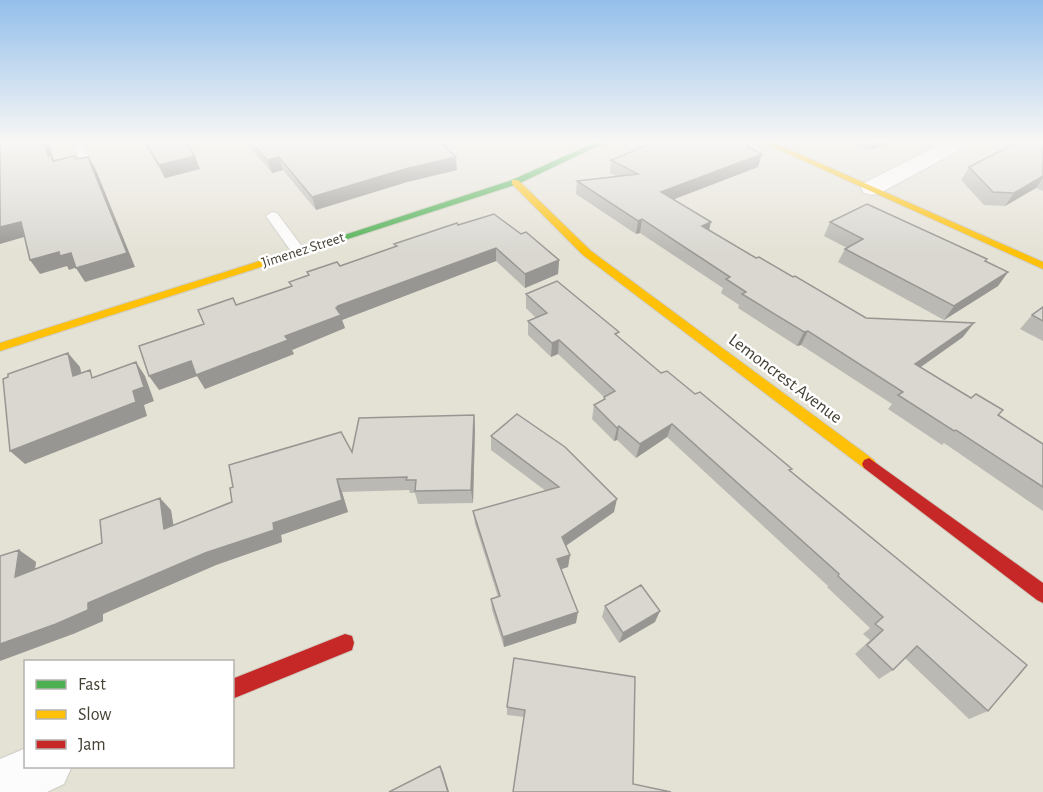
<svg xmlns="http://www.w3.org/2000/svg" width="1043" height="792" viewBox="0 0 1043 792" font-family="'Alegreya Sans',sans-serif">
  <rect width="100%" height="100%" fill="#f0eee8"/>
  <path fill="#e4e1d5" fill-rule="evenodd" d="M0 142H1043V792H0ZM26 662H232V766H26Z"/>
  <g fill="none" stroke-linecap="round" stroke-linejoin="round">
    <defs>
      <path id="lane" d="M72 142H82L94 168 92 170H84Z
        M272 212 277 213 303 248 305 251 303 254H293L266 216Z"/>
      <path id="street" d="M945 142H970L967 146 880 193 872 195 864 193 861 188 864 183Z
        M26 748V766H72L64 784 47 792H0V759Z"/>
      <path id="fast" d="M596 142H606L518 184 289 258 285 259 280 256 512 180Z"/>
      <path id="slow" d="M762 142H772L1043 262V269Z
        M512 180H518L591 251 874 460 876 464 874 468 869 470 864 468 583 255 512 184Z
        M285 253 289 254V258L0 351V343Z"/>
      <path id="jam" d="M869 458 1043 583V603L1037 600 864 468 862 464 864 460Z
        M345 634 352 636 354 643 352 650 232 699V679Z"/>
    </defs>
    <use href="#lane" stroke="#cdccc5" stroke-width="2"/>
    <use href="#street" stroke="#cdccc5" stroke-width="2"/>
    <use href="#fast" stroke="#cfccbe" stroke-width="2"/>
    <use href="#slow" stroke="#cfccbe" stroke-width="2"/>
    <use href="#jam" stroke="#cfccbe" stroke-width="2"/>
    <use href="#lane" fill="#fdfcfc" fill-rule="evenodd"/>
    <use href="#street" fill="#fdfcfc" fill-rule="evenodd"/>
    <use href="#fast" fill="#4caf50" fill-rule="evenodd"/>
    <use href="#slow" fill="#ffc107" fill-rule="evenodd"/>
    <use href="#jam" fill="#c62828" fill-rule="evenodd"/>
  </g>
  <path fill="#bbb9b3" d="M144 142H185L200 169 165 178Z
    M245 142H446L447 148 457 170 407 182 316 210 283 170 272 173Z
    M851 142H890L871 150Z
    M1043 142V191L1036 188 1005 206 984 205 961 180 969 167Z
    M749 146V147L762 154 758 167 674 199 709 230 756 258 866 318 963 337 921 367 971 398 1003 410 999 415 1043 444V511L944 443 942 445 888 409 892 404 801 345 797 346 738 308 739 305 721 293 723 288 640 233 636 234 576 194 577 181 616 176 610 173 611 160Z
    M830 222 987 259 986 262 1008 272 998 286 944 320 838 262 845 249 847 248 824 236Z
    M458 225 521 234 559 260 558 274 525 288 496 261 342 320 345 328 292 350 294 354 205 389 197 376 159 390 204 324 291 286 289 282 308 275 307 272 340 266 395 247 394 244Z
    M526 294 618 337 661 373 695 394 792 469 790 471 988 711 969 719 905 658 893 670 879 679 855 654 870 640 863 634 870 628 827 587 828 586 667 437 636 458 617 440 614 441 592 419 594 405 603 400 604 397 558 354 551 357 528 335V321L536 318 526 308Z
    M1043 307V341L1020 329 1032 315Z
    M474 415 475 429 473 503 418 504 415 493H410L409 490 342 492 348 512 281 535 282 542 216 565 103 614V621L73 634 19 550 36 562 35 569 102 543 171 510 173 525 352 452Z
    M491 436 614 512 566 546 570 555 568 567 561 569 576 623 504 647 492 610 491 599 498 597 475 524 473 511 546 491 491 450Z
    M605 606 655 622 619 643 602 617Z
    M635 677 513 792 524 717 507 715V707Z"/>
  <path fill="#989692" d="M44 142H49L53 158 59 168 48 156Z
    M446 142 447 154 441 143Z
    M875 142H890L871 150Z
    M762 154 758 167 659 205 661 192Z
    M195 156 200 169 165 178 159 165Z
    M88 157 96 170 135 267 85 282 76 268Z
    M279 157 283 170 272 173 267 160Z
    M456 157 457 170 407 182 316 210 312 197 405 169Z
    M1043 176V178L1036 188 1005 206 1014 193Z
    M642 219 640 233 636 234 638 221Z
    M21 222 31 235 0 244V227Z
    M711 222 708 235 702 226Z
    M496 248V261L342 320 345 328 292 350 294 354 205 389 197 376 159 390 149 376 191 361 285 336 336 308 338 306Z
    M59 252 71 253 80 266 69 270 67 266 40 274 30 260Z
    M559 260 558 274 525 288V274Z
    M1008 272 998 286 944 320 954 306Z
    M974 323 963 337 905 378 915 364Z
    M808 331 801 345 797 346 804 332Z
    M559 340 558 354 551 357 552 343Z
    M68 353 80 367 85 390 73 376Z
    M136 362 145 376 154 401 144 405 147 416 25 464 10 451 133 391Z
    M474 415 475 429 473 503 471 490Z
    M672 424 667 437 636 458 640 444Z
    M619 426 617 440 614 441 617 428Z
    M337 479 342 492 348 512 281 535 282 542 216 565 103 614V621L73 634 0 661V644L88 603 273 523Z
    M160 498 171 510 176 541 164 529Z
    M617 499 614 512 561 549 562 537Z
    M19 550 36 562 32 588 15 577Z
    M570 555 568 567 556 571 557 559Z
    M660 611 655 622 619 643 623 633Z
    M578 612 576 623 504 647 503 637Z
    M440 766 443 772 449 792H448Z"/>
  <path fill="#d9d7d0" stroke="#989692" stroke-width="1.5" d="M0 142H44L48 156H51L53 161 74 156 76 159 88 157 127 253 76 268 71 253 60 256 59 252 30 260 21 222 0 227Z
    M145 142H185L195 156 159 165Z
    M251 142H444L441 143 456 157 405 169 312 197 279 157 267 160Z
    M655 142H741L749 146 747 147 762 154 661 192 711 222 702 226 756 258 759 257 793 277 795 276 866 318 974 323 915 364 971 398 976 394 1003 410 998 415 1043 444V487L956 430 954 431 898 395 903 392 808 331 804 332 742 294 746 292 726 279 730 277 642 219 638 221 577 181 638 174 611 160Z
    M1018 142H1043V176L1014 193 993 192 969 167Z
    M867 204 987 259 985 261 1008 272 954 306 845 249 863 239 830 222Z
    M494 214 521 234 526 232 559 260 525 274 496 248 338 306 336 308 341 315 285 336 288 340 196 375 191 361 149 376 139 346 204 324 198 310 233 298 236 305 292 286 289 282 309 275 307 272 337 262 340 266 397 246 394 244 457 223 458 225Z
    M557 281 619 332 615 334 661 373 667 371 695 394 700 392 792 469 789 470 1027 665 988 711 917 646 893 670 867 645 883 630 875 624 883 617 838 576 839 574 672 424 640 444 619 426 617 428 594 405 605 399 604 397 615 391 559 340 552 343 528 321 547 313 526 294Z
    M1043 307V321L1032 315Z
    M68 353 73 376 90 370 92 378 136 362 144 387 133 391 136 402 10 451 3 379 8 377V374Z
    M517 414 565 447 617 499 562 537 570 555 557 559 578 612 503 637 491 599 500 596 473 511 559 487 491 436Z
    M474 415 471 490 415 491 416 480H406L407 477 337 479 342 500 273 523 274 530 205 553 88 603V610L56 624 0 644V556L19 550 15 577 102 543 100 520 160 498 164 529 232 502 230 488 233 487 229 465 341 432 352 452 359 418Z
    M641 585 660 611 623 633 605 606Z
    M514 658 635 677 633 784 671 792H513L525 710 507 707Z
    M440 766 448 792H389Z"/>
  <linearGradient id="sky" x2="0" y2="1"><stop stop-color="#94bfeb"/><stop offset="0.56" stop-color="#f8f7f5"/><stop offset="1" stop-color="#f8f7f5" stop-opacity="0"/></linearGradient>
  <rect width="1043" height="253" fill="url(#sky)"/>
  <g text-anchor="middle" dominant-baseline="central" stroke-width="5" stroke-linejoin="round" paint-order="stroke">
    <g font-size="15" fill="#454134" stroke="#fff">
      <text transform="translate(303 250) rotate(-18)">Jimenez Street</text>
    </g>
    <g font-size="18" fill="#454134" stroke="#fff">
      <text transform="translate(785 379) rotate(37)">Lemoncrest Avenue</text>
    </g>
  </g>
  <rect x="24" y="660" width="210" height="108" fill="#ffffff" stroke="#b5b3ae" stroke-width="1.5"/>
  <rect x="36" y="680" width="30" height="9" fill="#4caf50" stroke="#b5b3ae" stroke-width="1.5"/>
  <text x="78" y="690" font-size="18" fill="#454134">Fast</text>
  <rect x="36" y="710" width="30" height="9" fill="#ffc107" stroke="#b5b3ae" stroke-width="1.5"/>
  <text x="78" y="720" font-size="18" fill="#454134">Slow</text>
  <rect x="36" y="740" width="30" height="9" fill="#c62828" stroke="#b5b3ae" stroke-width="1.5"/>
  <text x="78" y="750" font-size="18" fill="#454134">Jam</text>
</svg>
